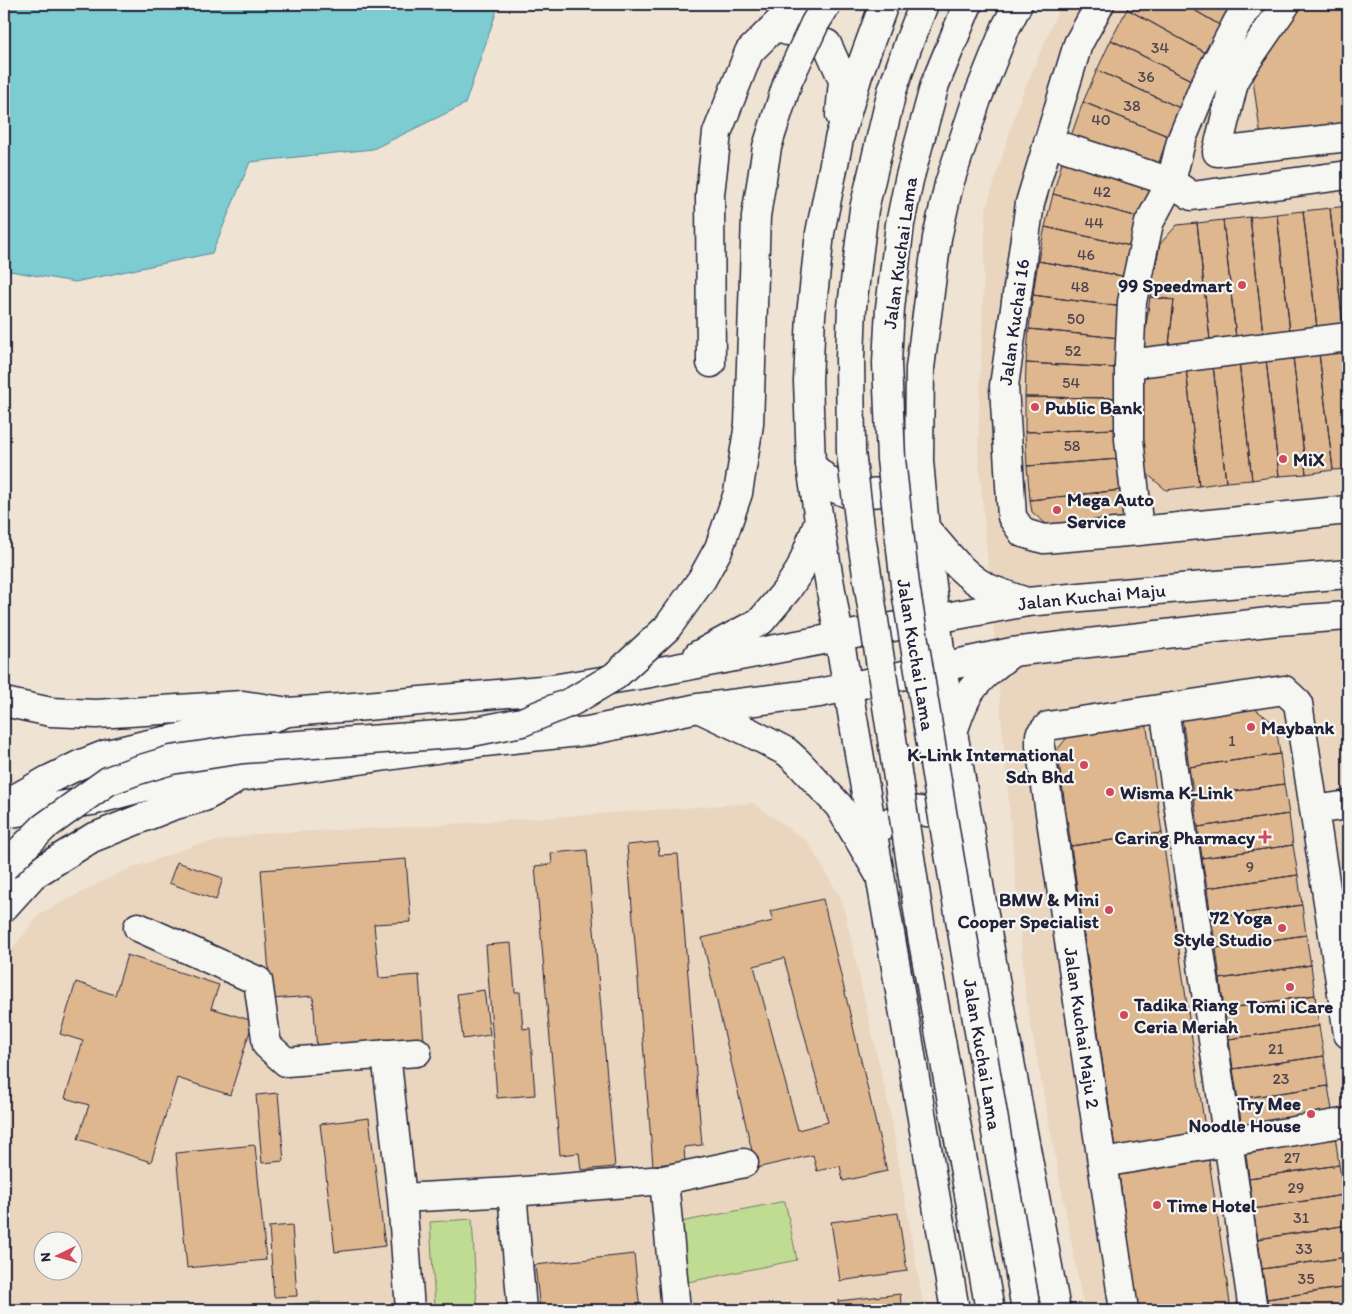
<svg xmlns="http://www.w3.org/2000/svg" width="1352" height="1314" viewBox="0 0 1352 1314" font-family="Itim,sans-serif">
  <rect width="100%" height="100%" fill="#efe3d4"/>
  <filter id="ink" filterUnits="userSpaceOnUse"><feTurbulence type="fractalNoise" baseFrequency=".02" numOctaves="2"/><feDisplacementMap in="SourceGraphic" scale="10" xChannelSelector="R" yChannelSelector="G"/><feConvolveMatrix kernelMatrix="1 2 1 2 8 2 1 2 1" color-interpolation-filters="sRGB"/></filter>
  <g filter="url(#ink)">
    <path fill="#ead6bf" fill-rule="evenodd" d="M1063 4H1348V1310H1084L1026 1000 978 450 986 209 1019 102 1057 13Z
      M753 803 808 842 842 900 890 1112 924 1310H4V958L41 913 119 873 195 845 264 833 409 827ZM42 1242H72V1272H42Z"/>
    <path fill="#c0db92" stroke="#717e66" d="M785 1201 797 1260 688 1282 676 1223Z
      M472 1219 477 1305 435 1308 430 1222Z
      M320 1302 321 1310H230Z"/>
    <path fill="#7bccd1" stroke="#578895" d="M4 4H499L465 104 373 149 250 162 212 253 75 282 4 270Z"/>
    <path fill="#deb78f" stroke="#22223b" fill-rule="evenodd" d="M1130 4H1184L1223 27 1208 54 1127 9Z
      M1184 4H1237L1223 27Z
      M1303 4H1348V127L1261 138 1253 80 1269 52Z
      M1127 9 1208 54 1193 81 1111 40Z
      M1111 40 1193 81 1180 108 1097 70Z
      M1097 70 1180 108 1168 136 1083 102Z
      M1083 102 1168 136 1158 165 1071 136Z
      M1063 159 1150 188 1142 218 1053 194Z
      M1053 194 1142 218 1135 247 1045 227Z
      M1348 206V325L1343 326 1330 208Z
      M1330 208 1343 326 1317 328 1303 211Z
      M1303 211 1317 328 1290 332 1277 214Z
      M1277 214 1290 332 1263 334 1250 217Z
      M1250 217 1263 334 1236 338 1223 220Z
      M1223 220 1236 338 1210 340 1197 223Z
      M1197 223 1210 340 1169 345 1174 300 1150 297 1159 249 1160 244 1177 225Z
      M1045 227 1135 247 1128 277 1038 261Z
      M1038 261 1128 277 1123 307 1033 295Z
      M1033 295 1123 307 1120 338 1029 329Z
      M1150 297 1174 300 1169 345 1143 348Z
      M1029 329 1120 338 1118 368 1026 363Z
      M1346 350 1348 370V469L1333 470 1319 353Z
      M1319 353 1333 470 1306 474 1293 356Z
      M1293 356 1306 474 1279 476 1266 359Z
      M1266 359 1279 476 1252 480 1239 362Z
      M1239 362 1252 480 1226 482 1213 365Z
      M1026 363 1118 368 1117 398 1025 397Z
      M1213 365 1226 482 1199 486 1186 368Z
      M1186 368 1199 486 1166 490 1145 472 1141 437 1142 373Z
      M1025 397 1117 398V429L1025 432Z
      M1117 429 1119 459 1027 466 1025 432Z
      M1119 459 1121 490 1030 500 1027 466Z
      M1121 490 1125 520 1052 529 1032 512 1030 500Z
      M1255 709 1276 725 1280 754 1189 767 1182 717Z
      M1146 721 1162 833 1071 846 1057 750 1073 730Z
      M1280 754 1284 784 1194 797 1189 767Z
      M1284 784 1289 814 1198 827 1194 797Z
      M1289 814 1293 845 1202 858 1198 827Z
      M1162 833 1206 1135 1115 1148 1071 846Z
      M658 842 659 855 678 854 702 1145 684 1147 685 1162 653 1165 627 845Z
      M1293 845 1298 875 1207 888 1202 858Z
      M587 850 615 1167 581 1170 579 1153 560 1155 535 866 552 864 551 853Z
      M406 859 411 922 374 924 379 978 419 975 424 1043 317 1051 313 996 271 999 261 870Z
      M177 862 223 878 216 900 169 883Z
      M1298 875 1302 905 1211 918 1207 888Z
      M823 899 887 1171 843 1181 840 1166 817 1171 813 1155 756 1168 702 938 773 921 770 911ZM784 958 828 1122 798 1130 754 966Z
      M1302 905 1306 935 1216 948 1211 918Z
      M1306 935 1311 965 1220 979 1216 948Z
      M511 943 515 992H520L523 1029 530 1028 535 1095 497 1098 486 945Z
      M127 955 219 985 211 1008 253 1021 230 1095 177 1078 151 1162 78 1139 89 1105 65 1098 83 1041 60 1034 76 982 115 995Z
      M1311 965 1315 995 1224 1009 1220 979Z
      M484 990 490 1035 463 1039 457 994Z
      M1315 995 1319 1026 1229 1039 1224 1009Z
      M1319 1026 1324 1056 1233 1069 1229 1039Z
      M1324 1056 1328 1086 1238 1099 1233 1069Z
      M1328 1086 1333 1116 1242 1130 1238 1099Z
      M278 1093 284 1161 262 1163 256 1095Z
      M369 1118 385 1246 335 1252 320 1124Z
      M1335 1135 1339 1165 1249 1178 1245 1148Z
      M255 1145 266 1260 187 1268 176 1153Z
      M1208 1153 1231 1310H1138L1118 1167Z
      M1339 1165 1344 1195 1253 1209 1249 1178Z
      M1344 1195 1348 1225 1258 1239 1253 1209Z
      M898 1213 907 1271 840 1281 831 1222Z
      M292 1225 297 1296 274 1297 269 1227Z
      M1348 1225V1257L1262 1269 1258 1239Z
      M634 1254 640 1310H540L535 1265Z
      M1348 1257V1287L1267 1299 1262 1269Z
      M1348 1287V1310H1268L1267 1299Z
      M900 1294 902 1310H839L838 1301Z"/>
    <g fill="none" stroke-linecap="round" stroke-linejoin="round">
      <defs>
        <path id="minor" d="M1100 4 1078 44 1030 203 1004 386 1012 517 1023 533 1044 539 1139 531 1348 510
          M1286 4 1235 78 1217 152 1348 137
          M787 31 790 30 827 44 843 80 840 115
          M1048 142 1171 182 1192 196 1348 175
          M711 363 710 194 717 133 749 52 797 4
          M1129 364 1348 337
          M1139 531 1129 439V364L1132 302 1149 223 1171 182 1181 141 1203 88 1238 21 1250 4
          M1164 708 1253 1310
          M1314 810 1348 805
          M138 927 258 981 267 1045 286 1062 417 1052
          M386 1054 402 1198 410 1310
          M1102 1163 1348 1122
          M664 1180 676 1310
          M512 1192 522 1310
          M402 1198 512 1192 664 1180 744 1163
          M1124 1310 1040 746V735L1048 726 1284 690 1298 703 1348 1034"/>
        <g id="major">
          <path d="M884 4 858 75 839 139 820 233 811 315 808 381 811 465 819 521 955 1310"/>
          <path d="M1018 4 1006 27 977 99 949 184 937 238 920 368 919 461 925 528 942 667 998 997 1056 1310"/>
          <path d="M811 465 837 489 849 494 886 492 907 480 911 475"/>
          <path d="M925 528C943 548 961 574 986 587 999 593 1013 597 1026 602"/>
          <path id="s1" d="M839 637 1027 602 1145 591 1348 574"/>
          <path d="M848 687 1012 652 1277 621 1348 616"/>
          <path d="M953 732C958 718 962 704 970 692 980 677 996 665 1010 654"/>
          <path d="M885 825 910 810 953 815 961 823"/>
        </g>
        <path id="highway" d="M698 655 761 621 787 590 800 570 819 521
          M4 702 51 712 96 714 243 705 289 712 366 706 552 689 645 674 839 637
          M698 708 751 733 787 752 798 762 839 806 879 874
          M4 805 48 780 79 765 107 754 144 745 195 735 240 730 285 713
          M4 812 11 813 92 801 144 787 202 779 240 777 485 742 588 731 698 708 819 693 848 687
          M4 907 33 875 92 838 172 806 204 797 230 783"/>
      </defs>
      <use href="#minor" stroke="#22223b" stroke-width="31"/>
      <use href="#major" stroke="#22223b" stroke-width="31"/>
      <use href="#highway" stroke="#22223b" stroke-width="31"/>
      <use href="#minor" stroke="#f6f6f2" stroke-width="28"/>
      <use href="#major" stroke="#f6f6f2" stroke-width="28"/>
      <use href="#highway" stroke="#f6f6f2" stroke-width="28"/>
      <defs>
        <g id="major-bridge">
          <path d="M924 4 909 42 892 91 864 209 852 307 850 358 851 452 861 535 922 936 990 1310"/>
          <path id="s2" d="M968 4 935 84 909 180 900 224 890 308 887 363 891 459 905 585 946 836 1026 1310"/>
        </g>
        <path id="highway-bridge" d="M4 867 44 827 108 781 135 771 171 760 243 749 467 733 522 722 573 701 615 676 667 628 702 579 719 548 738 493 749 424 756 216 767 147 788 81 815 23 827 4"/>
      </defs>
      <use href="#major-bridge" stroke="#22223b" stroke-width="31" stroke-linecap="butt"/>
      <use href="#highway-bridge" stroke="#22223b" stroke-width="31" stroke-linecap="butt"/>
      <use href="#major-bridge" stroke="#f6f6f2" stroke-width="28"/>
      <use href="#highway-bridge" stroke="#f6f6f2" stroke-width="28"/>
    </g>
  </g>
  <g fill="#d1495b" stroke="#f6f6f2" stroke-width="2">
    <circle cx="1242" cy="285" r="5"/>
    <circle cx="1035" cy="407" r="5"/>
    <circle cx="1283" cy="459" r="5"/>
    <circle cx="1057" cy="510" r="5"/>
    <circle cx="1251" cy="727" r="5"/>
    <circle cx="1084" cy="765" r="5"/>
    <circle cx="1110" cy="792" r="5"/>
    <path d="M1262.5 829.5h5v5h5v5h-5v5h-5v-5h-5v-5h5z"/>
    <circle cx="1109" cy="910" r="5"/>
    <circle cx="1282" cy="928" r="5"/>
    <circle cx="1290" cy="987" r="5"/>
    <circle cx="1124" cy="1015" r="5"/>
    <circle cx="1311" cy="1114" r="5"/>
    <circle cx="1157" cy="1205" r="5"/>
  </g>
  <g text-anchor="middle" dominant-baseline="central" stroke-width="4.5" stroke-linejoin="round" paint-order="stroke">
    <g font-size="16" fill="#514750">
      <text x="1160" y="47">34</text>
      <text x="1146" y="76">36</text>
      <text x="1132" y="105">38</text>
      <text x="1101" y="119">40</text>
      <text x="1102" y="191">42</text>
      <text x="1094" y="222">44</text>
      <text x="1086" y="254">46</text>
      <text x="1080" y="286">48</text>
      <text x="1076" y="318">50</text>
      <text x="1073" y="350">52</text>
      <text x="1071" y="382">54</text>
      <text x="1072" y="445">58</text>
      <text x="1232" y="740">1</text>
      <text x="1250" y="866">9</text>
      <text x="1276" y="1048">21</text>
      <text x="1281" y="1078">23</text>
      <text x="1292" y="1157">27</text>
      <text x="1296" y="1187">29</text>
      <text x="1301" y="1217">31</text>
      <text x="1304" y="1248">33</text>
      <text x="1306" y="1278">35</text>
    </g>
    <g font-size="19" fill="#22223b" stroke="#f6f6f2">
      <text transform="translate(900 253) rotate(-82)">Jalan Kuchai Lama</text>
      <text transform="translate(1014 322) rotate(-82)">Jalan Kuchai 16</text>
      <text stroke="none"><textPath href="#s1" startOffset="256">Jalan Kuchai Maju</textPath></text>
      <text stroke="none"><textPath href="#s2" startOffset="664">Jalan Kuchai Lama</textPath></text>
      <text transform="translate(1082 1028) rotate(82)">Jalan Kuchai Maju 2</text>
      <text stroke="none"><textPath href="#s2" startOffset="1069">Jalan Kuchai Lama</textPath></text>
    </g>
    <g font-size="19" font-weight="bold" fill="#22223b" stroke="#f6f6f2" text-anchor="start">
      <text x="1232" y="285" text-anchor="end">99 Speedmart</text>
      <text x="1045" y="407">Public Bank</text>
      <text x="1293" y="459">MiX</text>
      <text x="1067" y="499">Mega Auto<tspan x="1067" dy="22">Service</tspan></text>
      <text x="1261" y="727">Maybank</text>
      <text x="1074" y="754" text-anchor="end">K-Link International<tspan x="1074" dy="22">Sdn Bhd</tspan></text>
      <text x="1120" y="792">Wisma K-Link</text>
      <text x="1255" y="837" text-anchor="end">Caring Pharmacy</text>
      <text x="1099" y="899" text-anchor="end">BMW &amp; Mini<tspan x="1099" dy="22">Cooper Specialist</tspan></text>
      <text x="1272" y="917" text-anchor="end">72 Yoga<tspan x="1272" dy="22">Style Studio</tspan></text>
      <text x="1134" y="1004">Tadika Riang<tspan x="1134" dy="22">Ceria Meriah</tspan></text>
      <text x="1290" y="1006" text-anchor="middle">Tomi iCare</text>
      <text x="1301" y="1103" text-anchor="end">Try Mee<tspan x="1301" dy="22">Noodle House</tspan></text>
      <text x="1167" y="1205">Time Hotel</text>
    </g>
  </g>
  <rect width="1352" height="1314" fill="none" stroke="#f6f6f2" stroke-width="20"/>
  <rect x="10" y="10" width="1332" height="1294" fill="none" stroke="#22223b" stroke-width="2" filter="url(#ink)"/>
  <g transform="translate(58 1256) rotate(265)"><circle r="24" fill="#f6f6f2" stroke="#a1a1a9"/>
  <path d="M0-4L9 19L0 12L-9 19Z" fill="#d1495b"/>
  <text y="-8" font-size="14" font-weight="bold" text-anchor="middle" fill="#22223b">N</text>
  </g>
</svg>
